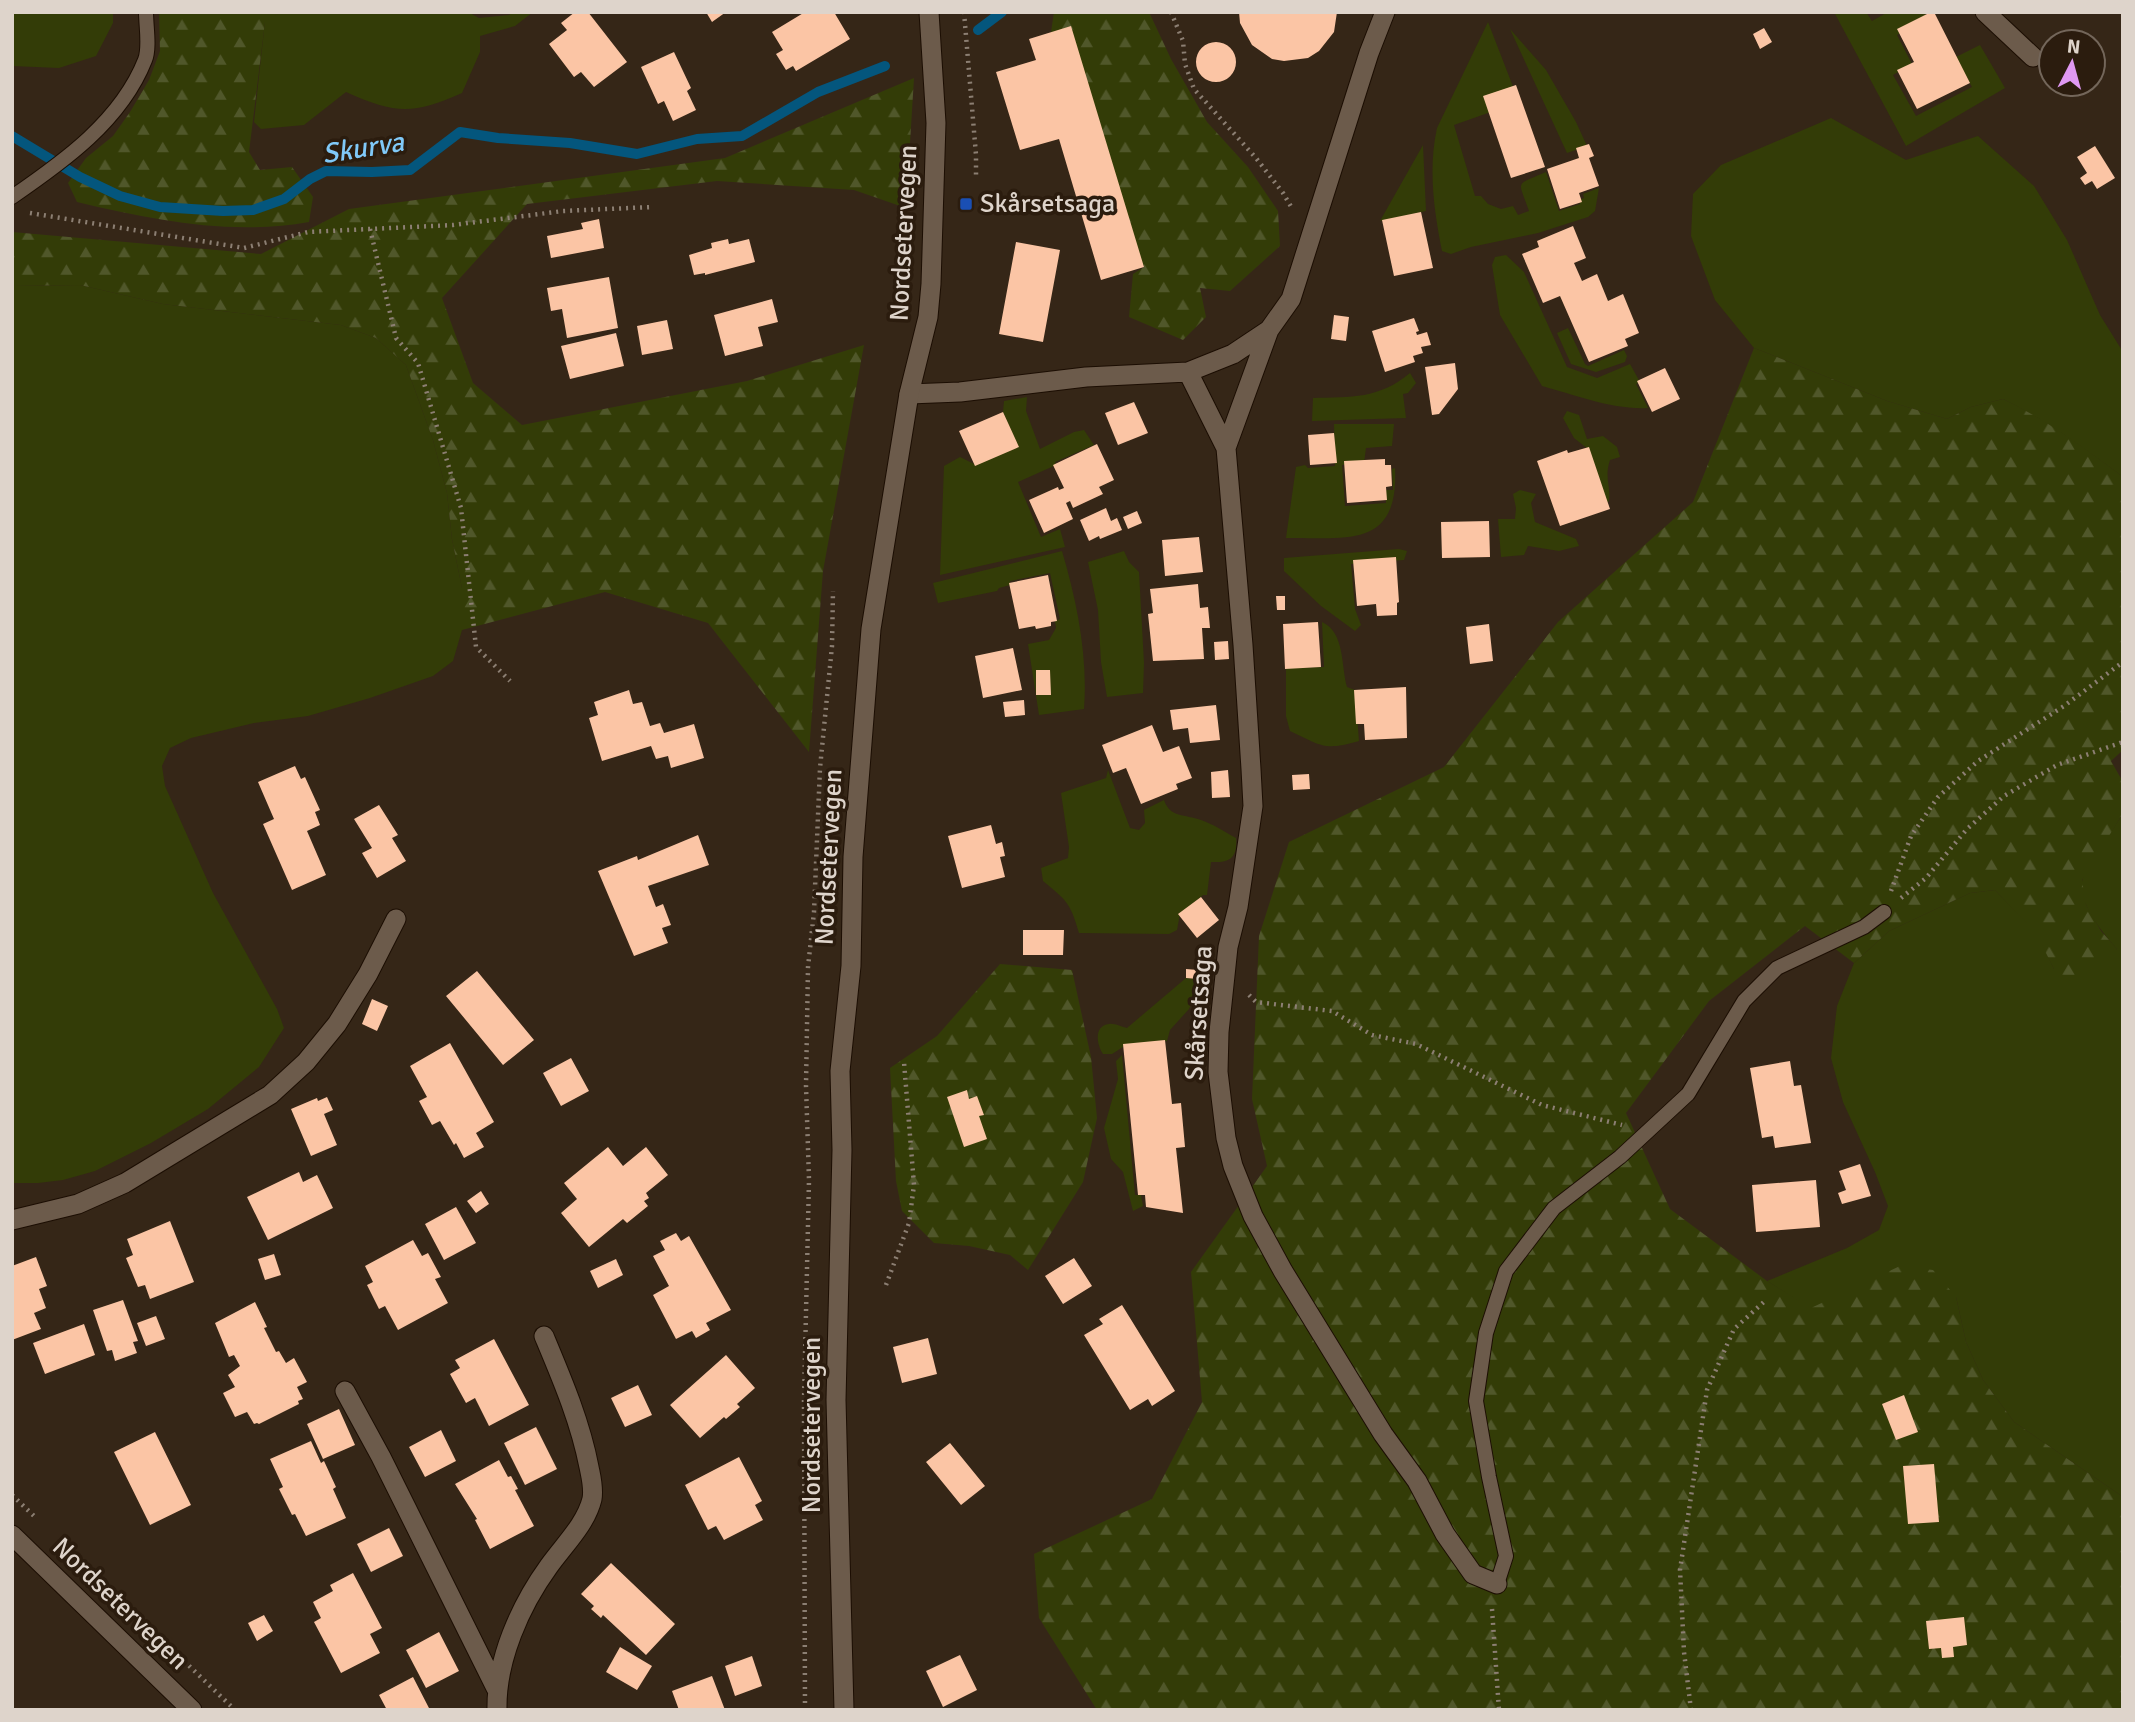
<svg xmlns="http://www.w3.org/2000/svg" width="2135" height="1722" viewBox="0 0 2135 1722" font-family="Signika,sans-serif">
  <defs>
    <pattern id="forest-firs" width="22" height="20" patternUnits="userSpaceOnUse" patternTransform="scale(1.75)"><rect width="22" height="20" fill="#333c07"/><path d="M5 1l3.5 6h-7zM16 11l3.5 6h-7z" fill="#50572a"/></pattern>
  </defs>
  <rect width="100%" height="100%" fill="#352617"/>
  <path fill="#333c07" d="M12 12H113V23L96 56 59 68 12 66Z
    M281 12H468L479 18 509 15 513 12H533L515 26 480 36V52L462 93C413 115 395 114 346 92L304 125 261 129 254 122 265 21Z
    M1834 12H1866L1872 21 1888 12H1927L1921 21 1897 35 1912 64 1893 75 1916 116 1972 87 1956 57 1980 45 2005 88 1906 146Z
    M1488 22 1519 102 1454 125 1475 196H1481L1488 204 1501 209 1513 206 1518 215 1529 211C1518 179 1514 186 1546 172L1559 211 1580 204 1579 200 1584 198 1583 194 1599 188 1595 211 1588 217 1538 233 1471 247 1451 254 1442 251C1434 211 1428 169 1437 128Z
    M1510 29 1546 70 1576 122 1587 146 1567 153Z
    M1831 118 1906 160 1978 136 2034 186 2067 240 2100 315 2123 352V477C2084 448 2047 421 2003 399L1971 407 1947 419 1887 401 1754 348 1715 300 1691 236 1693 194 1721 165Z
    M1423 145 1426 211 1380 221Z
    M1506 255 1524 272 1567 367 1597 378 1630 364 1640 382 1636 384 1648 408C1613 410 1576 395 1542 386L1500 315 1492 265 1495 257Z
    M80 285 163 304 341 325 376 338 406 365 433 440 447 493 452 539 462 588V630L453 661 433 676 370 698 308 716 254 723 191 738 170 748 162 766 165 786 213 893 277 1009 284 1028 259 1067 208 1109 151 1143 95 1171 63 1180 38 1183H12V286Z
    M1568 328 1585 364 1588 366 1624 350 1627 356 1625 362 1596 372 1571 364 1557 333Z
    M1410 373 1416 383 1408 393 1403 394 1406 418 1312 421 1313 398C1351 397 1379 399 1410 373Z
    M1027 397 1026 411 1040 449 1074 432 1084 430 1094 445 1055 462 1056 465 1018 482 1041 537 1060 529 1065 547 940 575 944 466 960 457 976 465 1018 447 1003 412 1004 401Z
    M1567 411 1579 415 1587 439 1603 436 1617 447 1620 457 1610 460C1604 478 1611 485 1609 501L1604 505 1588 449 1574 438 1563 418Z
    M1334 424H1394L1392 446 1366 448 1364 463 1342 465 1345 506 1386 503V490H1393L1392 469 1395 468C1399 550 1346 537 1286 538L1296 467 1305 465 1308 468 1335 466Z
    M1520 490 1536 494 1531 503 1535 522 1576 539 1579 546 1559 551 1528 546 1524 555 1501 557 1498 519H1515L1516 508 1513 494Z
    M1399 549 1407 551 1404 560 1351 564 1355 609 1361 625 1355 631 1321 606 1284 571V558Z
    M1062 551C1077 602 1088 656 1084 709L1039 715 1028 644 1049 640 1056 628 1055 621 1060 619 1050 573 1010 581V585L999 588 997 591 938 603 933 583Z
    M1124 551 1129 562 1139 572 1144 663 1143 693 1107 697 1101 662 1098 610 1088 562Z
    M1322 622C1345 632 1341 666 1347 687L1355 690 1359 741C1324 751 1322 746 1290 731L1286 716V668L1324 667Z
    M1108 770 1130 828 1139 830 1145 823 1144 810 1164 800C1170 818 1185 814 1201 820 1213 824 1225 832 1236 838 1238 858 1229 863 1211 862L1207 895H1203L1180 914 1177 930 1169 934 1079 933C1070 902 1067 901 1043 881L1041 868 1068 858 1069 847 1061 793 1106 778Z
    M2123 813V1497L2014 1422 1983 1380 1966 1342 1956 1297 1852 1290 1811 1309 1767 1281 1847 1248 1879 1230 1888 1206 1875 1172 1843 1102 1831 1058 1837 1006 1854 963 1889 931 1970 893 1995 890 2037 933 2054 969 2117 949C2103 933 2075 900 2083 878 2090 860 2112 832 2123 813Z
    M1186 978 1198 979 1202 982 1189 1009 1170 1030 1167 1041 1126 1045 1112 1054H1103C1097 1045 1093 1026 1109 1024 1114 1023 1122 1027 1127 1028Z
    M1122 1055 1135 1195H1141L1143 1206 1133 1211 1123 1172 1111 1159 1104 1128 1118 1079 1116 1061Z"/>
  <path fill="url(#forest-firs)" d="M159 12H281L265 22 249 152 260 170 292 167 313 197 309 222C231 236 153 220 77 202L68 183 86 158 113 136 130 112 149 80 160 51Z
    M1054 12H1149L1171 59 1207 122 1248 167 1278 211 1280 246 1230 291 1200 288 1206 317 1183 340 1129 317 1133 274 1144 267 1051 32Z
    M914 78 906 208 854 190 717 181 527 204 442 298 473 383 522 425 747 381 864 345 823 571 809 752 708 623 605 592 462 630V588L452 539 447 493 433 440 406 365 376 338 341 325 163 304 80 285 12 286V232L261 254 349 209 725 158Z
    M1754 348 1887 401 1947 419 1971 407 2003 399C2047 420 2084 448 2123 477V750L2111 761 2123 782V813L2082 880 2086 905 2101 931 2117 949 2103 965 2074 983 2054 969 2036 933 1995 890 1970 893 1889 931 1854 963 1805 926 1709 1001 1626 1113 1670 1209 1767 1281 1811 1308 1900 1266 1933 1270 1956 1297 1966 1342 1983 1380 2014 1422 2123 1497V1710H1097L1039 1618 1034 1554 1152 1499 1202 1402 1191 1272 1267 1166 1252 1099 1259 936 1289 842 1444 767 1558 622 1693 502Z
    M1000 964 1072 970 1091 1057 1097 1118 1083 1182 1028 1270 1010 1255 969 1246 934 1243 902 1211 896 1181 890 1068 937 1036Z"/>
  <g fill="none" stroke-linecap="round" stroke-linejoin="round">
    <path stroke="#04567d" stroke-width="10" d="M978 30 1002 12
      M12 136 80 177 120 196 160 207 223 211 253 210 284 199 310 179 326 171 372 172 410 170 460 132 498 138 570 143 637 154 697 139 742 136 818 92 885 66"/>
  </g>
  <path fill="#fbc5a5" d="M575 12H588L627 62 594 87 581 72 574 77 549 44 567 30 561 23Z
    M706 12H726L712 22Z
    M805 12H834L850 39 796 71 793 66 786 70 776 54 783 50 772 32Z
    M1239 12H1337L1334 32 1319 51 1308 58 1284 61 1272 59 1252 45 1240 23Z
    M1931 12H1934L1970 83 1917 109 1897 70 1914 62 1897 29Z
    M1071 26 1144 267 1101 280 1059 139 1020 150 996 72 1036 60 1029 39Z
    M1764 28 1772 42 1760 49 1753 34Z
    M1196 62a20 20 0 1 1 40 0a20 20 0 1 1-40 0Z
    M674 52 691 88 687 91 696 110 673 121 664 101 658 104 641 67Z
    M1516 85 1545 167 1511 178 1483 96Z
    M1589 144 1594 156 1589 158 1599 186 1579 193 1582 202 1560 209 1547 169 1579 158 1576 148Z
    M2095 146 2115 178 2097 189 2092 181 2085 185 2080 178 2087 173 2077 157Z
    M1421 212 1433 268 1394 276 1382 220Z
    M599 219 604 248 551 258 547 236 583 229 581 223Z
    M1573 226 1586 258 1574 263 1582 281 1597 274 1608 301 1623 294 1639 333 1625 339 1628 346 1589 362 1560 296 1543 303 1522 254 1539 247 1537 241Z
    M728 239 729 244 749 239 755 262 705 275V273L694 275 689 255 712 248 711 243Z
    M1016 242 1060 250 1043 342 999 334Z
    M609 277 618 328 567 338 562 309 551 311 547 288Z
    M772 299 778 322 758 327 763 346 725 356 714 315Z
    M1334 315 1349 317 1346 341 1331 339Z
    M1414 318 1419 331 1416 332 1417 335 1427 332 1431 345 1421 347 1423 353 1413 356 1415 362 1385 372 1372 331Z
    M667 320 673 349 642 355 637 326Z
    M616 333 624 366 570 379 561 346Z
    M1455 363 1458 389 1439 414 1432 415 1425 367Z
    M1665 368 1680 399 1652 412 1637 381Z
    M1134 402 1148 433 1118 445 1105 413Z
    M1003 412 1019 447 975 466 959 431Z
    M1334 433 1337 463 1310 465 1308 435Z
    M1097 444 1114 480 1099 487 1103 494 1073 508 1070 501 1066 503 1073 519 1044 533 1029 500 1058 487 1059 490 1064 488 1053 465Z
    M1589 447 1610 509 1560 526 1537 461 1567 450 1568 453Z
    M1385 459V465H1391L1392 486 1386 487 1387 500 1347 503 1344 461Z
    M1106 508 1111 521 1117 518 1122 530 1100 539 1099 536 1089 541 1080 520Z
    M1137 511 1142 523 1128 529 1123 517Z
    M1489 521 1490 557 1442 558 1441 522Z
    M1199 537 1203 572 1165 576 1162 540Z
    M1396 557 1399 602 1397 603V615L1377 616 1376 604 1357 606 1353 560Z
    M1048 575 1057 621 1051 622V626L1036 629 1035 626 1019 629 1009 583Z
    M1198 584 1200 608 1208 607 1210 628H1202L1204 659 1153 661 1148 614 1153 613 1150 589Z
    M1276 596H1285V610H1277Z
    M1318 622 1321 667 1285 669 1283 624Z
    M1489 624 1493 661 1470 664 1466 627Z
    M1228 641 1229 659 1215 660 1214 642Z
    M1013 648 1022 690 983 698 975 656Z
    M1036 670H1050L1051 695H1036Z
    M1406 687 1407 738 1365 740 1364 724H1356L1354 690Z
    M629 690 633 704 642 702 650 726 660 723 664 733 694 724 704 758 671 768 668 756 656 759 651 746 602 761 589 718 598 715 594 702Z
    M1024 700 1025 715 1005 717 1003 702Z
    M1216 705 1220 740 1190 743 1188 728 1173 730 1170 710Z
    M1152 725 1163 752 1179 746 1192 778 1176 784 1178 789 1141 804 1126 768 1113 773 1102 745Z
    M295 766 301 779 305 777 320 810 315 812 320 825 307 831 326 875 292 890 263 824 274 819 258 782Z
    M1228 770 1230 797 1212 798 1211 772Z
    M1309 774 1310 789 1293 790 1292 775Z
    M379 805 398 835 392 838 406 861 377 878 362 853 372 848 354 819Z
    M991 825 996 844 1002 842 1005 856 1000 857 1005 877 962 888 948 836Z
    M698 835 709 865 648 886 656 907 663 904 671 925 662 928 668 943 634 956 598 871 637 856 638 860Z
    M1201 897 1219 920 1197 938 1178 914Z
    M1023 930H1064L1063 955H1023Z
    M1186 969 1198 970V979L1186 978Z
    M477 971 534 1040 503 1065 446 996Z
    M372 999 388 1006 377 1031 362 1024Z
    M1165 1040 1172 1104 1181 1103 1185 1147 1176 1148 1183 1213 1146 1207 1145 1195H1138L1123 1044Z
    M450 1043 494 1122 476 1133 484 1147 464 1158 456 1143 454 1145 440 1121 432 1125 419 1101 427 1097 410 1066Z
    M571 1058 589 1091 561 1106 543 1073Z
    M1790 1061 1794 1086 1801 1085 1811 1143 1775 1148 1773 1136 1762 1138 1750 1068Z
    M967 1090 969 1099 977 1096 984 1115 979 1116 987 1139 964 1147 947 1097Z
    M327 1097 333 1110 324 1114 337 1145 311 1156 291 1109 317 1098 318 1101Z
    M608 1147 623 1166 646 1147 668 1175 646 1193 649 1198 644 1201 648 1206 627 1223 623 1219 589 1247 561 1213 577 1199 564 1183Z
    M1860 1164 1871 1196 1842 1204 1838 1193 1846 1190 1839 1171Z
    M299 1172 303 1182 317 1175 333 1208 268 1240 247 1197Z
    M1816 1180 1820 1227 1756 1232 1752 1185Z
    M481 1191 489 1204 476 1213 467 1201Z
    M456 1207 476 1243 444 1260 425 1224Z
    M170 1221 194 1282 150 1299 145 1285 138 1287 126 1258 133 1255 127 1239Z
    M676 1233 681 1241 689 1236 731 1310 706 1323 710 1330 696 1338 692 1331 676 1339 653 1295 669 1286 653 1256 665 1250 660 1241Z
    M413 1240 422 1256 428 1253 441 1277 435 1279 448 1303 398 1330 385 1306 379 1309 367 1285 373 1282 365 1266Z
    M274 1254 281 1275 265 1280 258 1259Z
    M36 1257 47 1286 39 1289 46 1308 34 1313 41 1329 12 1340V1266Z
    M1074 1258 1092 1286 1063 1304 1045 1276Z
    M616 1259 623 1275 598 1288 590 1271Z
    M123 1300 138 1341 133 1342 137 1353 115 1361 112 1350 107 1351 93 1310Z
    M255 1302 267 1327 264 1328 276 1352 279 1351 286 1363 294 1358 307 1382 297 1387 303 1399 298 1401 299 1404 259 1424 257 1423 254 1424 247 1412 235 1417 223 1393 235 1387 228 1375 240 1366 234 1355 229 1357 215 1323Z
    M1122 1305 1175 1391 1152 1406 1148 1399 1130 1410 1084 1335 1103 1324 1099 1319Z
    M156 1316 165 1339 146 1346 137 1323Z
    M84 1324 95 1355 45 1374 33 1343Z
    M928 1338 937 1374 902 1383 893 1347Z
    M494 1339 529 1405 489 1426 475 1398 466 1403 450 1374 460 1368 455 1360Z
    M726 1355 755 1388 737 1404 740 1407 726 1419 724 1417 700 1438 670 1405Z
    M638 1385 652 1415 625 1427 611 1398Z
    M1904 1395 1918 1432 1896 1440 1882 1404Z
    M339 1409 355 1445 323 1459 307 1424Z
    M536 1427 557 1469 525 1485 504 1443Z
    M441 1430 456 1461 425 1477 409 1447Z
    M155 1432 191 1505 150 1525 114 1452Z
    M311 1441 321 1463 324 1461 336 1487 333 1489 346 1518 306 1536 295 1514 292 1515 279 1489 283 1487 270 1459Z
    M950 1443 985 1486 961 1505 926 1462Z
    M739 1457 762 1501 755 1505 763 1520 724 1540 716 1526 708 1530 685 1485Z
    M499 1460 508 1477 511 1476 518 1489 515 1490 534 1526 490 1549 475 1520 477 1519 455 1484Z
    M1934 1464 1939 1522 1908 1524 1903 1466Z
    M389 1528 403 1556 371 1572 357 1544Z
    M611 1563 675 1624 646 1655 603 1615 601 1618 591 1609 594 1606 581 1594Z
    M353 1573 382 1628 370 1634 380 1653 341 1673 314 1622 321 1618 313 1602 333 1591 330 1585Z
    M264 1615 273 1631 257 1641 248 1623Z
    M1964 1617 1967 1645 1953 1647 1954 1657 1942 1658 1941 1648 1929 1649 1926 1621Z
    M439 1632 459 1671 426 1688 406 1650Z
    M620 1647 652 1666 637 1690 606 1672Z
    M960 1655 977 1690 943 1707 926 1671Z
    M752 1656 762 1686 735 1696 725 1666Z
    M712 1676 725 1710H679L672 1691Z
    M413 1677 430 1710H387L379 1695Z"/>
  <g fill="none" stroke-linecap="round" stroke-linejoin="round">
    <defs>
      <path id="service" d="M12 197C63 162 121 121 145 60 150 48 146 26 146 12
        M1497 1584 1506 1556 1489 1477 1476 1401 1486 1333 1506 1271 1554 1208 1620 1157 1688 1094 1744 1001 1777 968 1864 927 1884 912"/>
      <path id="minor" d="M1985 12 2033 57
        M1188 372 1226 448 1243 645 1251 769 1253 806 1238 907 1228 947 1219 1032 1218 1072 1226 1138 1233 1166 1253 1216 1283 1271 1383 1434 1417 1481 1445 1534 1473 1574 1497 1584
        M909 394 960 392 1086 377 1188 372 1233 354 1269 330 1291 299 1369 53 1385 12
        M1226 448 1269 330
        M12 1220 78 1204 125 1183 270 1095 306 1062 337 1024 368 974 396 919
        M345 1391 381 1457 496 1688
        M497 1710C496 1660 520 1606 549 1566 564 1545 586 1524 592 1499 594 1488 591 1477 589 1467 580 1421 562 1379 544 1336"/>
      <path id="secondary" d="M12 1535 192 1710
        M844 1710 836 1400 842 1150 840 1071 851 966 853 857 871 629 909 394 928 317 931 284 936 123 929 12"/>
    </defs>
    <use href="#service" stroke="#1c0e03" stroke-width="16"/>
    <use href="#minor" stroke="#1c0e03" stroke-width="21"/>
    <use href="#secondary" stroke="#1c0e03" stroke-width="21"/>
    <path stroke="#8c7f73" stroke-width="4.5" stroke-dasharray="2 5" stroke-linecap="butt" d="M964 12 976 155V179
      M1171 12 1183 41 1185 64 1194 89 1256 158 1283 193 1293 210
      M30 213 244 248 308 232 453 225 563 211 652 207
      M370 229 396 338 418 363 461 508 476 647 510 681
      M1891 891 1911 836 1938 797 1978 761 2064 706 2123 662
      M1901 898 1926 878 1967 829 2004 796 2057 765 2123 742
      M1249 995 1256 1002 1332 1011 1372 1035 1416 1044 1542 1105 1622 1125
      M886 1285 909 1223 914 1185 904 1062
      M12 1495 34 1516
      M78 1559 235 1710
      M1492 1609 1499 1710
      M805 1710 804 1401 809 1180 806 1086 808 967 814 912 820 768 832 646 833 591
      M1691 1710 1684 1652 1680 1570 1707 1390 1734 1329 1766 1300"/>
    <use href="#service" stroke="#6c5b4b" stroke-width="14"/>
    <use href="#minor" stroke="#6c5b4b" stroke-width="19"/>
    <use href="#secondary" stroke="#6c5b4b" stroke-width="19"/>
  </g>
  <rect fill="#1a4fb4" stroke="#2b1c0e" stroke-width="2.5" x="959" y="197" width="14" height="14" rx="3.5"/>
  <g text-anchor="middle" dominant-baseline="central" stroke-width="7" stroke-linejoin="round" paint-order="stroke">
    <g font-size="26" fill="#ded4cb" stroke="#2b1c0e" text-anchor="start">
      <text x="980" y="204">Skårsetsaga</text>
    </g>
    <g font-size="26" fill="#ded4cb" stroke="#2b1c0e">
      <text transform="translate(904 233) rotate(-87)">Nordsetervegen</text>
      <text transform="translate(829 857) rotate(-87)">Nordsetervegen</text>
      <text transform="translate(1199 1013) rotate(-86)">Skårsetsaga</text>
      <text transform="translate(812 1425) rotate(-90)">Nordsetervegen</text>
      <text transform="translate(120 1604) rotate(44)">Nordsetervegen</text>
    </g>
    <g font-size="28" font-style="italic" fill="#80c9f8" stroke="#2b1c0e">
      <text transform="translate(363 148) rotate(-9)">Skurva</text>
    </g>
  </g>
  <rect width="2135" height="1722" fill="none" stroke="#ded4cb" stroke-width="28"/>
  <g transform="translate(2072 63) rotate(6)"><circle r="33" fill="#2b1c0e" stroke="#73665a" stroke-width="2"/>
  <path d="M0-5L12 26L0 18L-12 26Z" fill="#df98f2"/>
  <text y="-10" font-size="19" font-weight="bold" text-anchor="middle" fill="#ded4cb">N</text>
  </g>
</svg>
